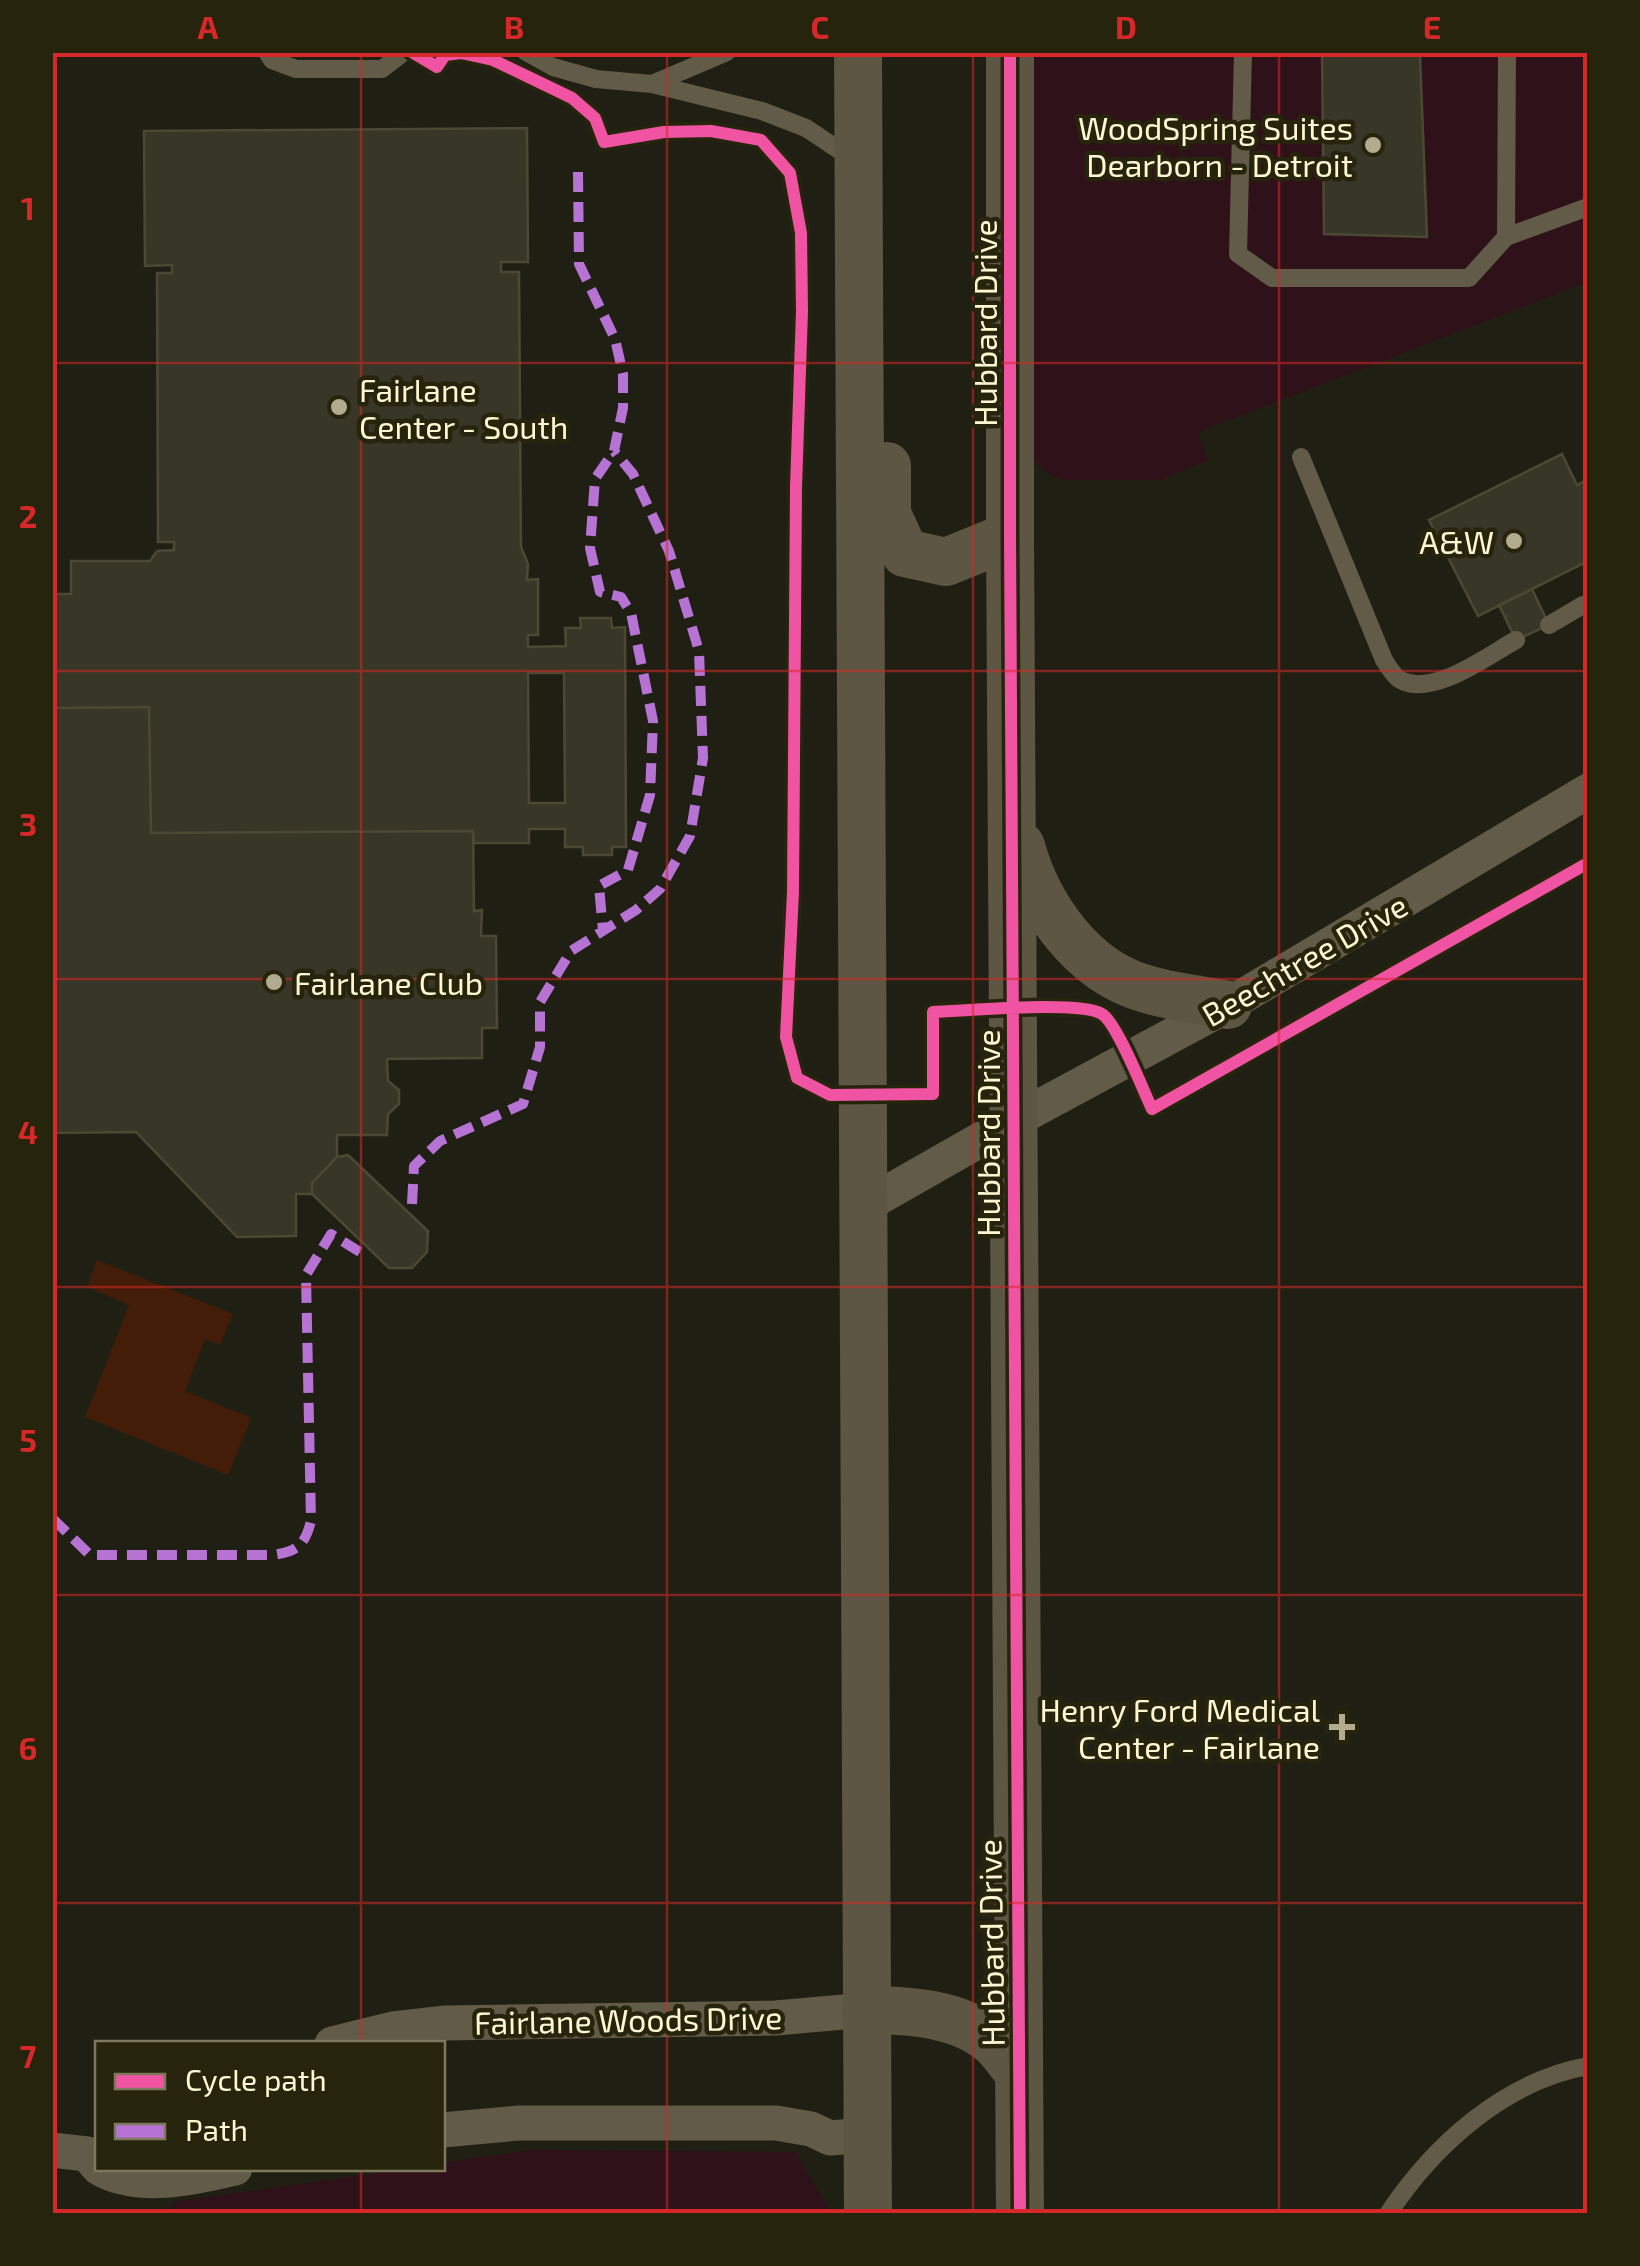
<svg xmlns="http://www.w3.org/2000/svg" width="1640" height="2266" viewBox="0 0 1640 2266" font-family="'Exo 2',sans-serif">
  <rect width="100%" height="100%" fill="#201f13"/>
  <path fill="#2f1119" d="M1025 53H1587V282L1198 432 1208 460 1160 480H1063C1046 474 1039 468 1030 453Z
    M530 2150 795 2152 827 2206V2213H172L173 2202 404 2169 442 2168 443 2163Z"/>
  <path fill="#431d07" d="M97 1260 233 1314 220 1345 205 1339 185 1391 251 1418 228 1475 85 1417 129 1305 87 1287Z"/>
  <path fill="#383627" stroke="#4b4934" stroke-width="2.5" fill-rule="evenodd" d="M1322 52H1432L1420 55 1427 237 1324 234Z
    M527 128 528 262H501V272H519L521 547 528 564 527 580 538 579V635H528V647L566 646 565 628H581L580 618H611L612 628 625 627 626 847H612V855H583V847H565V829H529V843H474L473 831 151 833 149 707 52 708V594H71V561H150L157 551 174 550V542H158L157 273H172V265L145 266 144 131ZM528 673H564L565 803H529Z
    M1562 454 1577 485 1588 479V561L1478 616 1429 520Z
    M1532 589 1549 625 1516 640 1499 605Z
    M149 707 151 833 473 831 474 911 482 910 481 936H496L497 1028H482V1058L387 1059 388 1081 399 1090V1104L388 1114 387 1135H337V1157L312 1183V1194H296V1236L237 1237 136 1132 52 1133V708Z
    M348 1155 428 1231 427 1252 412 1268H389L312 1194V1183L337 1157Z"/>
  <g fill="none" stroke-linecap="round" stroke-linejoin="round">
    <path stroke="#615b47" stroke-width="18" d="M267 52 272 60 296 69H382L404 52
      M526 52 553 67 596 79 652 84 762 111 806 128 854 160
      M1243 52 1238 254 1272 278H1469L1506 237 1588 207
      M652 84 727 52
      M1506 237 1507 52
      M1301 457 1384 660C1388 666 1393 675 1399 679 1431 699 1487 656 1516 640
      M1549 625 1583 605
      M1388 2214C1433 2146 1504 2081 1588 2066"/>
    <path stroke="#615b47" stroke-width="35" d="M864 1206 1015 1120 1228 1005 1588 791
      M332 2044 393 2029 446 2023 776 2018 866 2010
      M442 2130 519 2123H776L811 2129 830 2138 867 2135
      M52 2150 87 2154 98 2167
      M99 2168C138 2191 193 2178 235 2168"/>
    <path stroke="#5c5642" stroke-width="48" d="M858 52 868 2214
      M1010 52V536L1020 2214
      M887 466V514L905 553 946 562 1010 536
      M1021 846C1037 906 1082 970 1143 988 1170 997 1200 999 1228 1005
      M866 2010C908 2010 960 2013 993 2042 1002 2050 1010 2062 1018 2072"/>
    <path stroke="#b673d3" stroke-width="10" stroke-dasharray="20 10" stroke-linecap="butt" d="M578 172 579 264 615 339 623 374V408L614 451 595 479 590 548 600 592 621 597 631 613 653 721 650 795 628 870 599 886 603 931
      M412 1204 414 1166 440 1141 523 1104 540 1047V1002L571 951 636 910 660 889 690 836 703 758 699 651 669 551 633 474 614 451
      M52 1518 90 1555H272C297 1552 305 1545 311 1521L306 1275 331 1234 360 1252"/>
    <defs>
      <path id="cycleway" d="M412 52 437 67 445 55 461 53 493 60 572 98 595 118 604 142 664 132 711 131 761 140 790 173 801 233 802 311 796 487 793 892 786 1037 797 1078 830 1095 933 1094V1012C965 1011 1080 1000 1102 1014 1117 1023 1143 1090 1152 1109L1588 863
        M1010 52V536L1020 2214"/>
    </defs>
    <use href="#cycleway" stroke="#26240d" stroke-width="19"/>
    <use href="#cycleway" stroke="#f153a3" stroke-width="12"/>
  </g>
  <path fill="none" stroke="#d62828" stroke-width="2.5" stroke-opacity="0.55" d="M361 52V2044M667 52V2214M973 52V2214M1279 52V2214M52 363H1588M52 671H1588M52 979H1588M52 1287H1588M52 1595H1588M52 1903H1588M361 2168V2214"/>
  <g fill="#b1ab8f" stroke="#26240d" stroke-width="4">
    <circle cx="1373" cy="145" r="10"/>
    <circle cx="339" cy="407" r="10"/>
    <circle cx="1514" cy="541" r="10"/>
    <circle cx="274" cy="982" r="10"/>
    <path d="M1337 1712h10v10h10v10h-10v10h-10v-10h-10v-10h10z"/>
  </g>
  <g text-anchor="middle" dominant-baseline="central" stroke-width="9" stroke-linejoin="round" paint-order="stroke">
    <g font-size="32" fill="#fff7d2" stroke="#26240d" text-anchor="end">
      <text x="1353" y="127">WoodSpring Suites<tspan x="1353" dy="37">Dearborn - Detroit</tspan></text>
      <text x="359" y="389" text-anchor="start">Fairlane<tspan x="359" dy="37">Center - South</tspan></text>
      <text x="1494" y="541">A&amp;W</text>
      <text x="294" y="982" text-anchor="start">Fairlane Club</text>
      <text x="1320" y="1709">Henry Ford Medical<tspan x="1320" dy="37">Center - Fairlane</tspan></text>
    </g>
    <g font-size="32" fill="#fff7d2" stroke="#26240d">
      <text transform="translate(984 323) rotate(-90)">Hubbard Drive</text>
      <text transform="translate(1304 959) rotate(-30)">Beechtree Drive</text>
      <text transform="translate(987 1133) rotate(-90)">Hubbard Drive</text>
      <text transform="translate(990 1943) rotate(-91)">Hubbard Drive</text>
      <text transform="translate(628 2019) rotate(-1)">Fairlane Woods Drive</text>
    </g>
  </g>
  <rect width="1640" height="2266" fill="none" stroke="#26240d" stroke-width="110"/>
  <rect x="95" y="2041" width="350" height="130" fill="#26240d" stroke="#7d785c" stroke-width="2.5"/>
  <rect x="115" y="2074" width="50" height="15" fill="#f153a3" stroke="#7d785c" stroke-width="2.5"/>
  <text x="185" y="2091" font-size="30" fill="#fff7d2">Cycle path</text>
  <rect x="115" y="2124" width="50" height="15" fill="#b673d3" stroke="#7d785c" stroke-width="2.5"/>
  <text x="185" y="2141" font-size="30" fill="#fff7d2">Path</text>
  <rect x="55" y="55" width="1530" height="2156" fill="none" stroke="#d62828" stroke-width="4"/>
  <g font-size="32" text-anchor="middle" font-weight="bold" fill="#d62828">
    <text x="208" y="39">A</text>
    <text x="514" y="39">B</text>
    <text x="820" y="39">C</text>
    <text x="1126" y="39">D</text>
    <text x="1432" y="39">E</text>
    <text x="28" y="220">1</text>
    <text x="28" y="528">2</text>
    <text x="28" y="836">3</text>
    <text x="28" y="1144">4</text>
    <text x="28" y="1452">5</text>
    <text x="28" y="1760">6</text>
    <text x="28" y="2068">7</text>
  </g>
</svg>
